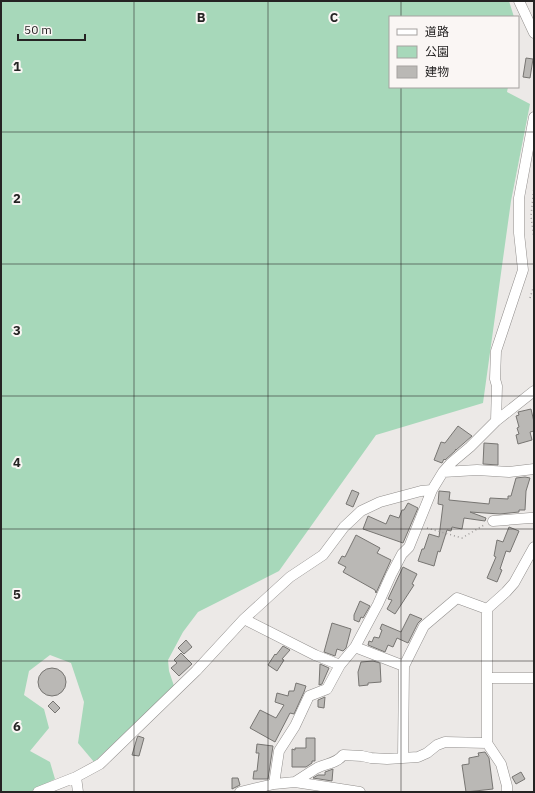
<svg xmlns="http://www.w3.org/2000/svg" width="535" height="793" viewBox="0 0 535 793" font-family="'IBM Plex Sans','Noto Sans JP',sans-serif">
  <rect width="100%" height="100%" fill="#ece9e7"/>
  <path fill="#a7d8ba" d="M1 1H509L514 17H390V87H508L507 92 530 104 511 201 483 403 376 435 279 571 198 612 183 632 168 660 169 671 174 686 94 762 78 743 84 702 71 663 50 655 29 671 24 695 44 709 49 728 30 751 50 762 55 779 30 792H1Z"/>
  <path fill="#bab8b5" stroke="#777572" d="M526 58 533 59 530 78 523 77Z
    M531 409 534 422V431L530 432 532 440 518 444 516 435 519 434 517 428 519 427 516 416 519 415 518 412Z
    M458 426 472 436 456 450V449L455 451 445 460 444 459 442 463 434 460 441 442 445 443Z
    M484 443 498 444V465L483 464Z
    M525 477 530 478 526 491 525 510H519V512L500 514 470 512 486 518 485 521 464 518 462 529 452 527 451 531 447 530 440 552 438 551 434 566 418 561 422 549H424L429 534 439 537 443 505 438 504 439 491 450 492 449 500 489 504 490 498 508 499V496H511L516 478Z
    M352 490 359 493 353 507 346 504Z
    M408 503 418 508 403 543 363 529 368 516 386 524 390 515 399 518 402 510H404Z
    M509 527 519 531 510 552 506 551 500 569 502 570 497 582 487 578 496 557 494 556 497 540 503 542Z
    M356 535 380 548 377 553 391 560 376 593 375 590 343 572 346 567 338 563 342 556 345 557Z
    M403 567 417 574 412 584 414 585 395 614 387 609 392 600 388 599Z
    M360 601 370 606 363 618 361 617 359 622 354 620V615Z
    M410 614 422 619 418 623 408 643 397 638 393 647 388 645 385 652 368 645 369 641 372 642 374 637 379 638 382 630 380 629 382 624 401 632Z
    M332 623 351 629 346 648 343 651 337 649 335 656 324 652Z
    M186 640 192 647 184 654 178 648Z
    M283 646 290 650 282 659 284 660 277 671 268 665 275 654 276 655Z
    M181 653 192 664 179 676 171 668 177 663 174 660Z
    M373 661 380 663 381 682 368 683V685L359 686 358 672 361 662Z
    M320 664 329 668 322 684 319 685Z
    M38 682a14 14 0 1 1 28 0a14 14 0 1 1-28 0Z
    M296 683 306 686 304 692 294 714 290 713 275 742 250 728 260 710 276 718 284 705 275 702 277 693 288 696 289 691H294Z
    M325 697 324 708 318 707V700Z
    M53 701 60 708 55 713 48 706Z
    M138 736 144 738 139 756 132 755 137 738Z
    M306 738H315V761H312V763L306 767H292V749L295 750V748H306Z
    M257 744 273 746 268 779H253L254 771H257L259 753H256Z
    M485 752 489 758 493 789 466 792 462 765 469 764V758L479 756 478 753Z
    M333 769 332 781 313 778 318 775H325V772Z
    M521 772 525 779 516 784 512 777Z
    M232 778H238L240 785 232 789Z"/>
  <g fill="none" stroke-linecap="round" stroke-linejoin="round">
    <defs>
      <path id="street" d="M519 1 534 33
        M496 421 497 386 495 379 496 351 523 270 519 233V198L534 117
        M443 472 477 470 509 472 534 469
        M493 521 530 518H534
        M244 619 315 655 340 665
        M355 647 404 666 424 626 457 598 487 609
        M487 678H534
        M403 758 404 666
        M76 777 78 792
        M295 782C303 777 310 772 317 768 327 763 336 764 343 755L362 756 371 758 387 759 418 757 427 753 437 745 445 742 487 743
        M274 784 279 751 295 726 309 696 327 689 340 665 355 647 378 604 391 575 402 554 409 547 432 490 443 472 451 463 470 447 496 421 534 391
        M38 792 76 777 100 764 196 671 244 619 290 577 323 555 344 527 361 511 380 502 421 491 432 490
        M240 792 274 784 295 782 360 792
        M507 792V786L501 764 487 743V609L506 592 514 583 534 547"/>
    </defs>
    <use href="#street" stroke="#928f8d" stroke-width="11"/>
    <path stroke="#9f9c9b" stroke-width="1.5" stroke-dasharray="1 3" stroke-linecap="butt" d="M534 186 531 216 534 240
      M530 298 534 285
      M427 528 462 538 484 525"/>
    <use href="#street" stroke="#fff" stroke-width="10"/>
  </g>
  <path fill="none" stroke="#252323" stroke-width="1" stroke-opacity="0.55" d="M134 1V792M268 1V792M401 1V17M401 87V792M1 132H534M1 264H534M1 396H534M1 529H534M1 661H534"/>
  <g font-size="13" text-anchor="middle" font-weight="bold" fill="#252323" stroke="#faf6f4" stroke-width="4" stroke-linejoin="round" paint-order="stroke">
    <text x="201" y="22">B</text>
    <text x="334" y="22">C</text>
    <text x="17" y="71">1</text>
    <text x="17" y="203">2</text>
    <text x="17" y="335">3</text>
    <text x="17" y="467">4</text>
    <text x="17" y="599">5</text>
    <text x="17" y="731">6</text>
  </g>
  <rect width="535" height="793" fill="none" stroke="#252323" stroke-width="4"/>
  <rect x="389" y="16" width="130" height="72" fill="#faf6f4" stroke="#a5a2a0"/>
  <rect x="397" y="29" width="20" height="6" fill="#ffffff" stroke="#a5a2a0"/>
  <text x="425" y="36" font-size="12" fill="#252323">道路</text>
  <rect x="397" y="46" width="20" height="12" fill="#a7d8ba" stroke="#a5a2a0"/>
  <text x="425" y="56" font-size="12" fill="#252323">公園</text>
  <rect x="397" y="66" width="20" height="12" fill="#bab8b5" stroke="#a5a2a0"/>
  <text x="425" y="76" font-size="12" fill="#252323">建物</text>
  <path d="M18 34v6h67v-6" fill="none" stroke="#252323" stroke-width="2"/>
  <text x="24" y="34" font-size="12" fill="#252323" stroke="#faf6f4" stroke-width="3" paint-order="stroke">50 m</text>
</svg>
